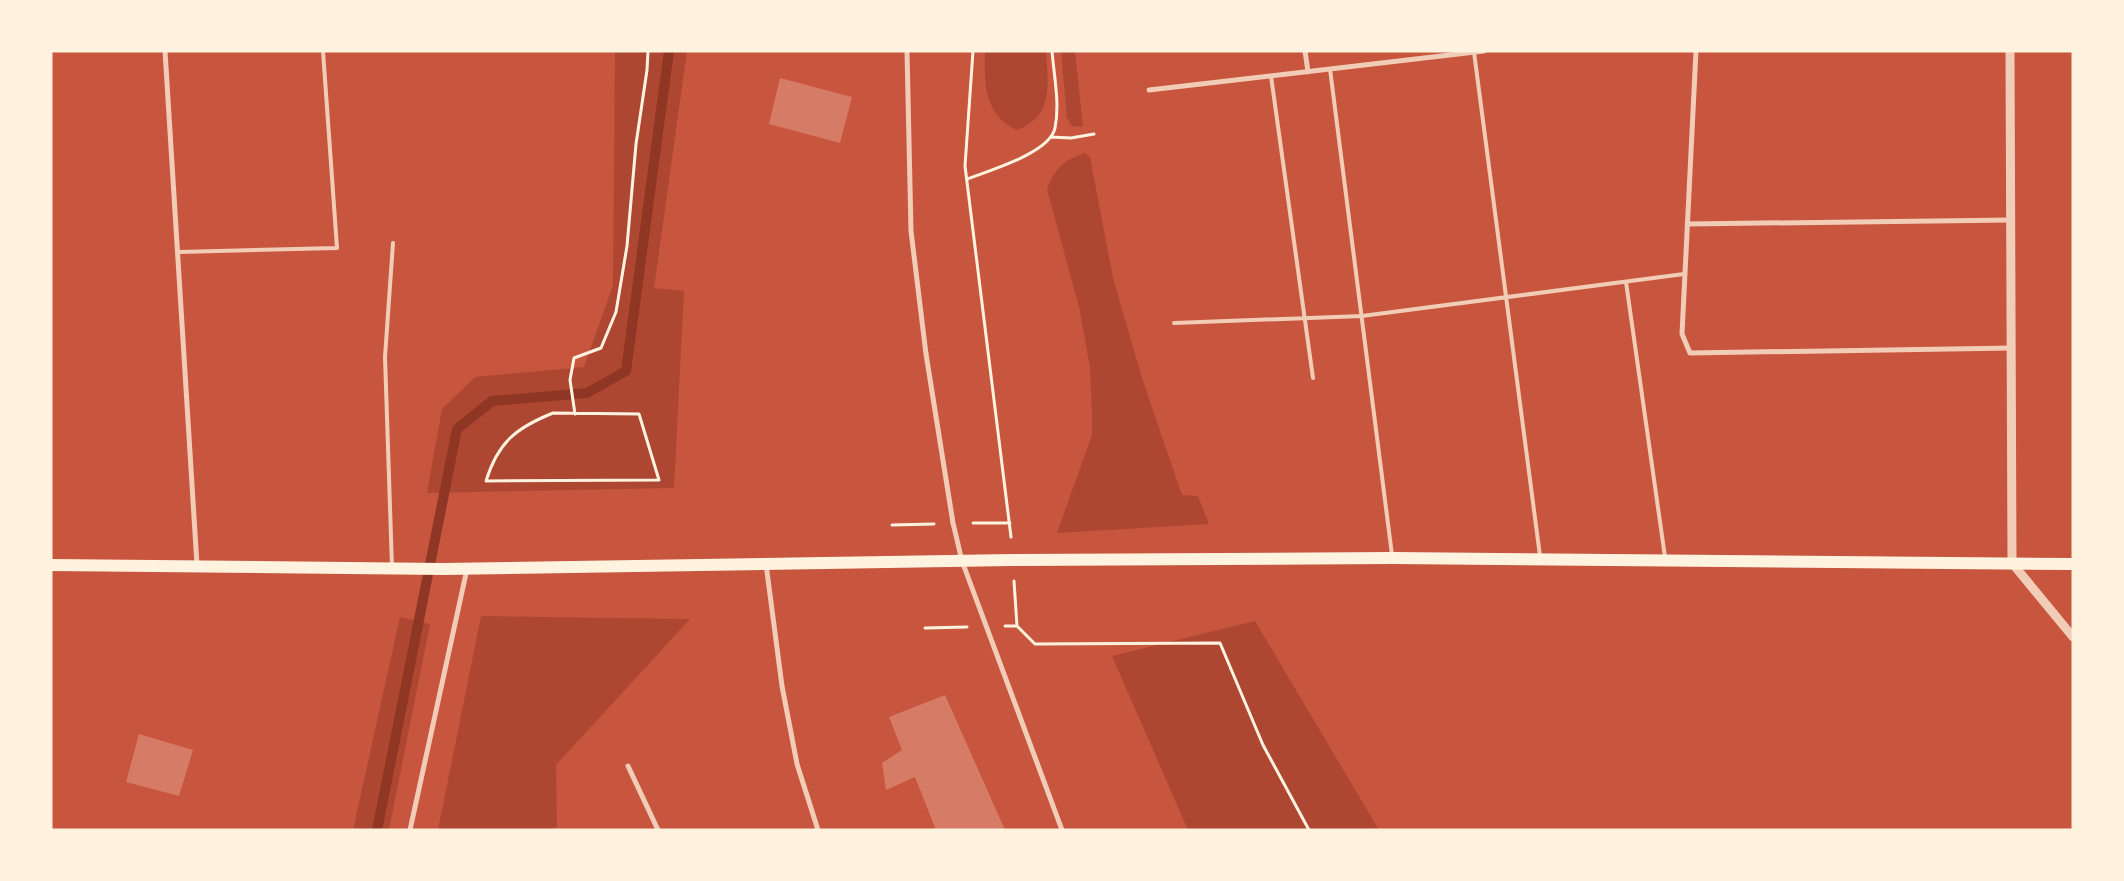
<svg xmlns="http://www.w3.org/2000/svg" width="2124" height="881" viewBox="0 0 2124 881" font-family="'Zilla Slab',serif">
  <rect width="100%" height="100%" fill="#c8553d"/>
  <path fill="#ae4732" d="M615 51H687L654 288 684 291 674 488 427 493 442 409 475 377 584 367 613 285Z
    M985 51H1046C1048 85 1054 116 1017 130 984 115 984 83 985 51Z
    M1061 51H1075L1083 127 1072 126 1067 118Z
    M1084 153 1090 157 1113 278 1142 378 1182 495 1198 496 1209 524 1057 533 1092 435V414L1090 368 1080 311 1047 189C1057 166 1061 163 1084 153Z
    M481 616 690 619 556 765 557 827 549 830H438Z
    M400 617 430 624 389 830H353Z
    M1255 621 1379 830H1188L1112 656Z"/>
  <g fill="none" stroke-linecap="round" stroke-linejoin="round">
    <path stroke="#8f3625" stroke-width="10" d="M377 830 457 429 492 401 587 393 626 371 669 51"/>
  </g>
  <path fill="#d67c66" d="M780 78 852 97 840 143 769 124Z
    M945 695 1005 830H936L915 777 886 790 882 763 902 750 889 717Z
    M139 734 193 750 179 796 126 782Z"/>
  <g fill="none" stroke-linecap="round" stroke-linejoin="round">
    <path stroke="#fff3e0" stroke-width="3" d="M973 51 965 166 1011 537
      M1051 137 1071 138 1094 134
      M967 179C988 171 1050 153 1055 128 1060 104 1054 76 1052 51
      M553 413 639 414 659 480 486 481C498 442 516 428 553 413Z
      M575 414 570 380 574 358 601 348 616 312 627 246 636 144 647 70 648 51
      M973 523H1010
      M892 525 934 524
      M1014 581 1017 626 1035 644 1220 643 1263 745 1309 830
      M1005 626H1017
      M925 628 967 627"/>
    <path stroke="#f1ccb7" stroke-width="4" d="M1474 52 1540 556
      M1330 69 1392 555
      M1271 76 1313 378
      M179 252 337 248 323 51
      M1626 282 1665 557
      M1174 323 1362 316 1684 274
      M392 567 385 357 393 243"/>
    <path stroke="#f1ccb7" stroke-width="5" d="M165 51 197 565
      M907 51 911 231 926 354 953 523 962 561 1062 830
      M1305 51 1308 72
      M1696 51 1682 334 1690 353 2012 348
      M1149 90 1484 51
      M1687 224 2011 220
      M766 564 782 686 797 764 818 830
      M628 766 658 830
      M410 830 467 569"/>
    <path stroke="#f1ccb7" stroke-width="9" d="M2010 51 2012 563 2073 637"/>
    <path stroke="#fff3e0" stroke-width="12" d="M51 565 443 569 1012 560 1393 558 2073 564"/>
  </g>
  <rect width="2124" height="881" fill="none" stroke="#fff3e0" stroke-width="105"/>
</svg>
